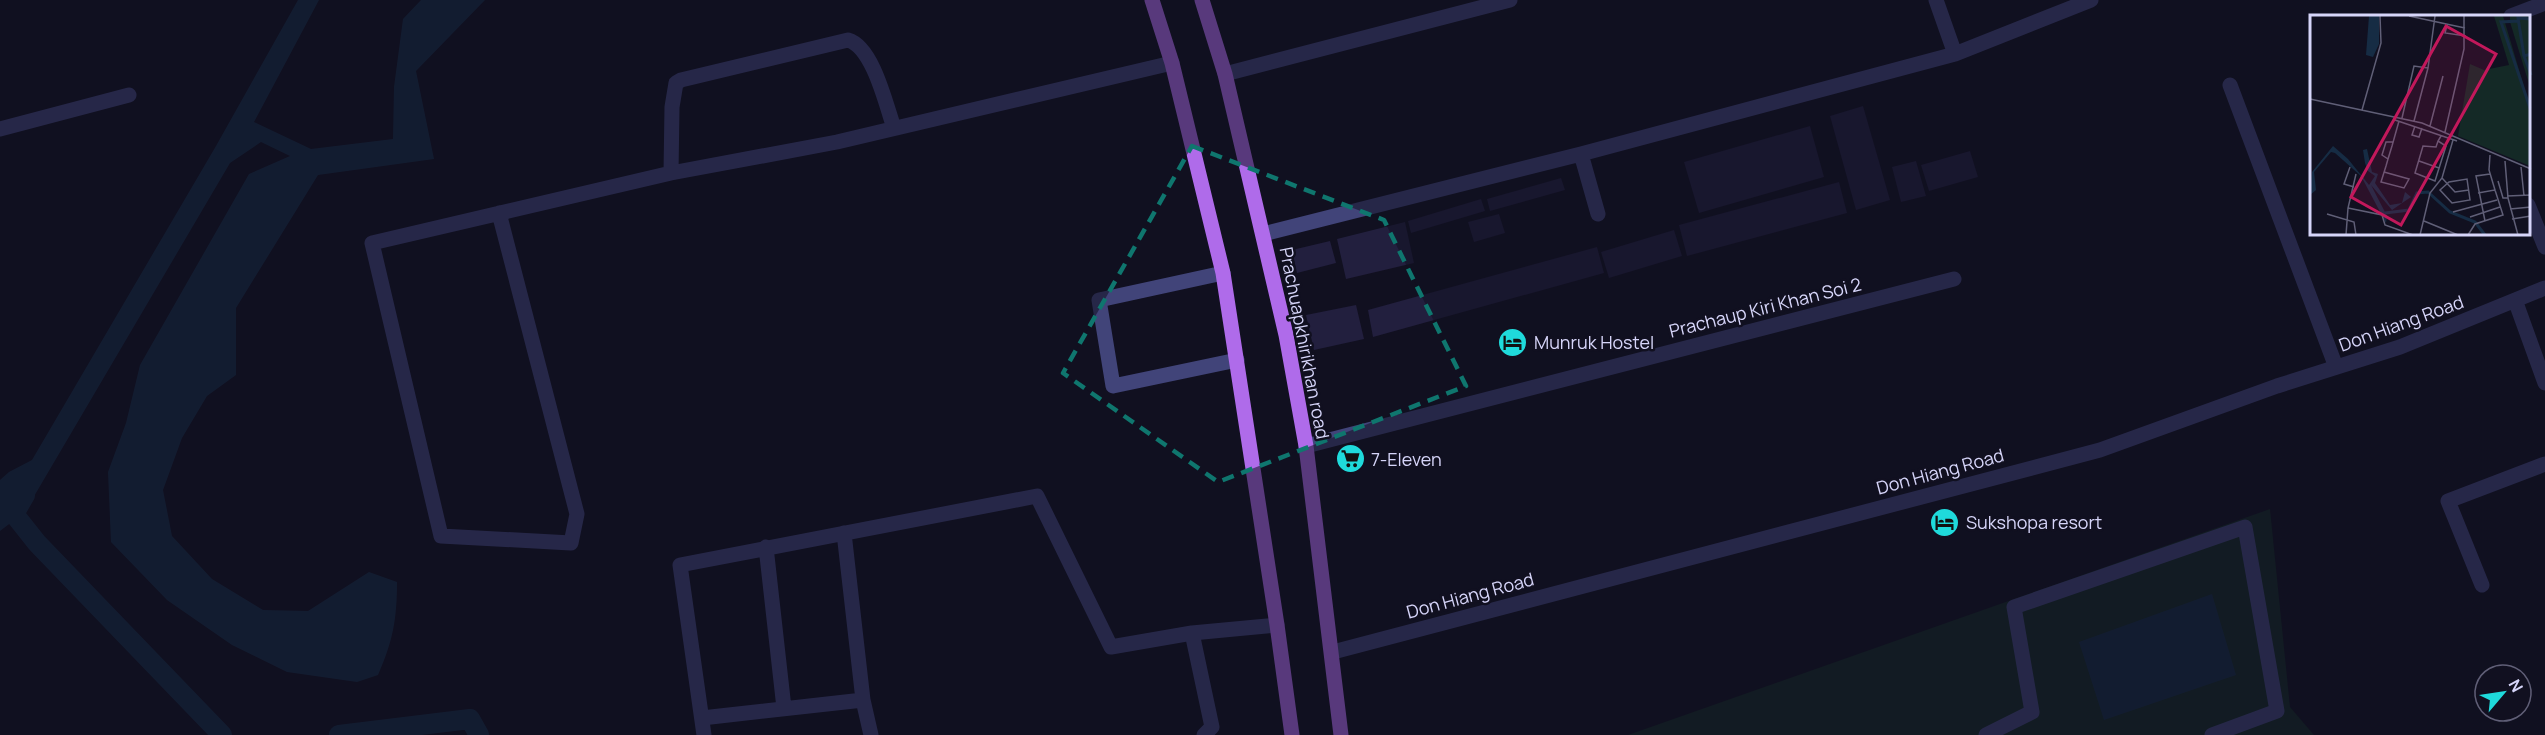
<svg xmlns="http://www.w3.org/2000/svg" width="2545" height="735" viewBox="0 0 2545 735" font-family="Manrope,sans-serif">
  <rect width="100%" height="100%" fill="#111020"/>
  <path fill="#142926" d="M2270 509 2290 707 2314 735H1628Z"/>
  <path fill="#162c44" d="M298 0H319L254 122 311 149 393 139 394 87 403 19 421 0H485L416 71 434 159 318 175 236 308V375L207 396 182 438 163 490 172 536 212 579 263 610 308 611 369 572 397 582C397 619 393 641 378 675L357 682 287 672 232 645 167 600 111 542 108 472 126 423 140 365 249 174 290 156 261 142 230 163 33 498 17 518 0 531V480L9 472 32 460 216 146Z
    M2212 594 2236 675 2104 720 2079 642Z"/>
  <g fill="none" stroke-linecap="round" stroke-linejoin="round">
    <path stroke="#162c44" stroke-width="20" d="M25 495 14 514 37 543 222 735
      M339 735 470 719 479 735"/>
  </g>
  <path fill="#221f3e" d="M1863 106 1890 200 1856 210 1830 116Z
    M1810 126 1824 177 1699 213 1684 162Z
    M1970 151 1978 177 1929 191 1921 165Z
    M1916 161 1926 196 1901 202 1892 167Z
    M1561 178 1565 190 1490 211 1487 199Z
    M1839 182 1847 213 1687 256 1679 225Z
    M1481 199 1485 211 1411 233 1408 221Z
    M1499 214 1505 233 1474 242 1468 222Z
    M1405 222 1414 263 1346 279 1337 239Z
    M1674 230 1682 256 1609 278 1601 252Z
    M1330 241 1336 263 1297 273 1292 250Z
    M1597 247 1604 273 1373 337 1368 310Z
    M1356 305 1364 339 1314 350 1306 315Z"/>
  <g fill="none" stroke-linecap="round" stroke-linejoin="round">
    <path stroke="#414479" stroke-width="15" d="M1936 0 1955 54
      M2511 16 2545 3
      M1225 74 1510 0
      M2230 85 2336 367
      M0 129 129 95
      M1581 154 1598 214
      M671 173 672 107 676 83 681 80 848 40C873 47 886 105 894 128
      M2528 205 2545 247
      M499 213 577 514 571 543 441 536 372 243 671 173 837 142 1172 63
      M1263 234 1581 154 1955 54 2091 0
      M1223 273 1099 300 1113 386 1237 360
      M2515 300 2545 383
      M1306 446 1954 279
      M844 533 863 700 871 735
      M766 547 784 708
      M2482 585 2448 501 2545 464
      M1192 633 1212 727 1204 735
      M1333 652 2100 450 2277 386 2400 347 2545 288
      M702 718 863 700
      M704 735 680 565 1037 496 1111 647 1192 633 1277 625
      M1986 735 2032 712 2014 607 2245 527 2277 711 2212 735"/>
    <path stroke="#af6bea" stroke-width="15" d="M1152 0 1172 63 1223 273 1277 625 1292 735
      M1202 0 1225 74 1286 335 1306 446 1341 735"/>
  </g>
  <path d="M0 0H2545V735H0ZM1192 146 1384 220 1466 386 1218 482 1063 373Z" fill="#111020" fill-opacity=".55" fill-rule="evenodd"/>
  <path fill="none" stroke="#0f766e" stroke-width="4.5" stroke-dasharray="12 8" stroke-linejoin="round" d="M1192 146 1384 220 1466 386 1218 482 1063 373Z"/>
  <defs>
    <symbol id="hotel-disc" viewBox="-11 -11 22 22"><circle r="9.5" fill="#1fdadb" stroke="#111020"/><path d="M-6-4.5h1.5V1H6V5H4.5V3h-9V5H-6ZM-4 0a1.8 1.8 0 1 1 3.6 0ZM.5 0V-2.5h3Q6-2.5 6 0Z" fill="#111"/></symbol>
    <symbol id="supermarket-disc" viewBox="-11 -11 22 22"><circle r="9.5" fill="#1fdadb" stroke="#111020"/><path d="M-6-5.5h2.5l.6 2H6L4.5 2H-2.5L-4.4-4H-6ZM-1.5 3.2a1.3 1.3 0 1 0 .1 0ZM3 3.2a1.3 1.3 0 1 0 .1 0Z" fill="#111"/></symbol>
  </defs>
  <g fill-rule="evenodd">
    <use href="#hotel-disc" x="1496" y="326" width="33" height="33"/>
    <use href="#supermarket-disc" x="1334" y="442" width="33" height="33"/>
    <use href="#hotel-disc" x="1928" y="506" width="33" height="33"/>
  </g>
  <g text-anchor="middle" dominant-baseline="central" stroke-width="5" stroke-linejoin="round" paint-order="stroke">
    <g font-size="18" fill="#d6d5f9" stroke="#111020">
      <text transform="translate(1765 307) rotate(-14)">Prachaup Kiri Khan Soi 2</text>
      <text transform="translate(2401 323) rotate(-20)">Don Hiang Road</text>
      <text transform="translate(1305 343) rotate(79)">Prachuapkhirikhan road</text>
      <text transform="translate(1940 471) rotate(-15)">Don Hiang Road</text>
      <text transform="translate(1470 595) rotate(-15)">Don Hiang Road</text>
    </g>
    <g font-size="18" fill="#d6d5f9" stroke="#111020" text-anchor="start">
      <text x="1534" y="342">Munruk Hostel</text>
      <text x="1371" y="459">7-Eleven</text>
      <text x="1966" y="522">Sukshopa resort</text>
    </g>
  </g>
  <g transform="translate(2310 15)">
    <rect width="220" height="220" fill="#111020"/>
    <path d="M184 1H193L220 92V151L148 121 160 49 174 55 199 50ZM200 1H220V72L200 7Z" fill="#142926"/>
    <path d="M59 1H69V29L63 42 56 40ZM23 131 38 144 59 170 65 161 58 156 55 148 53 135 57 134 62 157 68 159 65 168 80 190 92 188 95 177 101 182 82 195 61 170 77 201 76 208 51 161 25 138 21 137 4 157 6 175 0 180 2 157Z" fill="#162c44"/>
    <path fill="none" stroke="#162c44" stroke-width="3" d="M209 6 191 7 220 93M221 39 214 41 221 60M214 41 208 3 221 4M75 198 99 195 107 178 118 177 140 197 165 207 175 220"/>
    <path fill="none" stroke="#605f77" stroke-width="1.5" d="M99 1 155 13M137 10 135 18 156 21M0 84 112 108 221 154M52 95 71 28 70 1M92 103 104 51 118 53M85 105 147 126M104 106 118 53 125 1M105 111 102 120 109 122 112 113M120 111 133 61M135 117 154 34V1M128 126 136 131 125 166 105 158 113 131 126 132 128 126 131 121M78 144 72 140 76 127H83M109 146 129 153M195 146 198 183 208 220M40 152 34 169 44 172M211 152 214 181M74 157 99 164 94 173 71 167 76 151 78 144 82 131 89 106M132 163 145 177 159 175M157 164 160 185 142 188 130 175 139 167ZM188 166 193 183H198M168 178 185 175 179 155 180 140M197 181 221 180M38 193 72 200 75 210 103 220M200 194 221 192M143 197 187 185M17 199 44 207 46 220M160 202 190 192M202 204 221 201M114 206 148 220M175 206 166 161 180 159M36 220 38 193 46 159M110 220 120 178 132 163 143 125M158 220 165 209 193 200 185 175"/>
    <path fill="#c2185b" fill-opacity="0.15" stroke="#c2185b" stroke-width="3" d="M136 11 186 39 91 210 41 182Z"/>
    <rect width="220" height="220" fill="none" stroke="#d6d5f9" stroke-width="3"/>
  </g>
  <g transform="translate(2503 693) rotate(61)"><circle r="28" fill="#111020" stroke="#605f77" stroke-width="1.5"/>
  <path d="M0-4.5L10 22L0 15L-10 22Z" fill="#1fdadb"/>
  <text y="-9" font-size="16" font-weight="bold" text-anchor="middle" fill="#d6d5f9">N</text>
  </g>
</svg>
